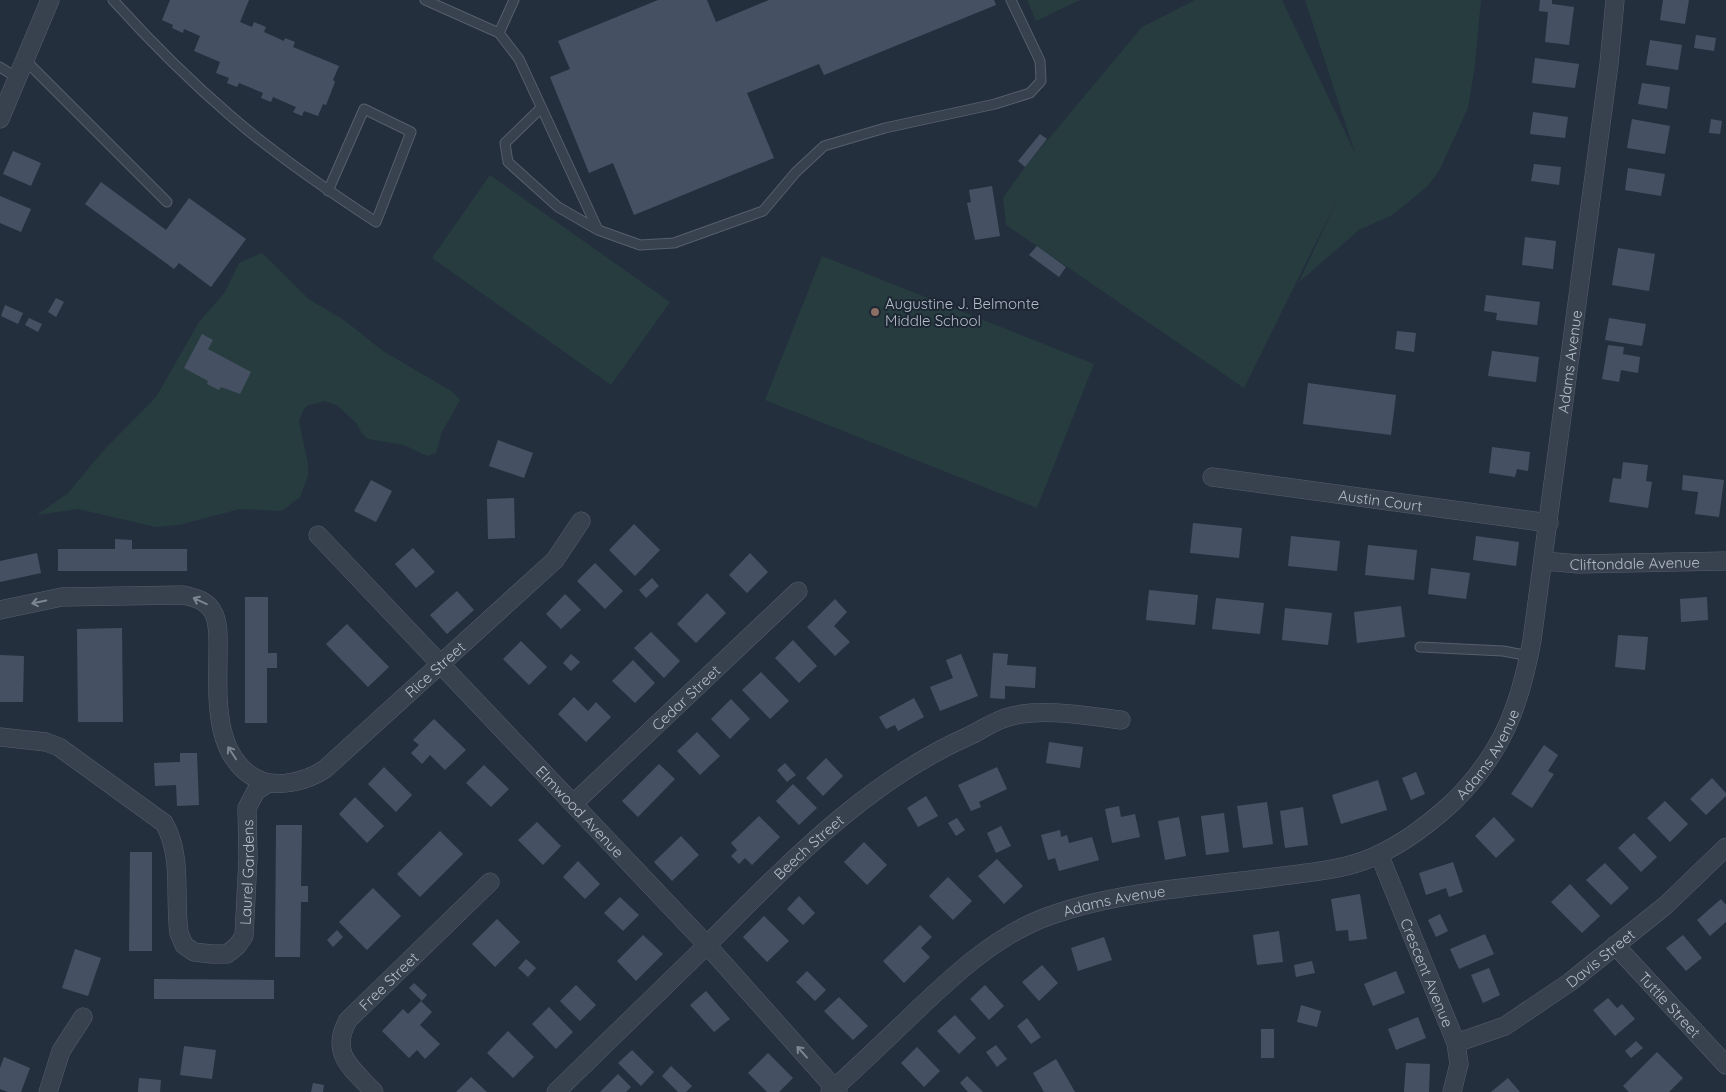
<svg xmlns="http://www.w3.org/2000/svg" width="1726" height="1092" viewBox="0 0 1726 1092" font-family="Quicksand,sans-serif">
  <rect width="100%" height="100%" fill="#242f3e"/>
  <path fill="#263c3f" d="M1027 0H1080L1036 21Z
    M1195 0H1282L1355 153 1305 0H1481L1475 65 1468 108 1440 169 1428 186 1392 215 1359 230 1299 282 1337 200 1244 388 1006 225 1003 198 1025 167 1142 27Z
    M490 175 670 302 611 385 432 258Z
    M262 253 310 300 344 320 383 351 453 392 460 400 442 432 436 453 427 456 404 445 368 439 363 435 356 423 338 406 325 401 307 406 303 411 299 421 308 464V476L300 497 282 511 240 509 179 525 156 527 78 509 37 515 68 493 102 452 156 397 199 322 225 292 239 263Z
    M822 256 1094 364 1037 508 765 400Z"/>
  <path fill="#455162" d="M170 0H249L240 22 252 27 254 22 266 27 264 32 284 41 285 38 295 42 293 47 339 66 333 80 335 82 326 105 323 104 318 116 304 111 302 116 293 112 296 107 273 97 271 102 261 98 263 93 239 83 237 87 227 83 229 78 216 73 220 62 194 51 200 36 184 29 183 33 172 28 173 25 162 20Z
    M658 0H707L716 22 769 0H994L996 5 824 75 819 64 747 93 774 158 634 215 613 163 589 173 550 77 570 69 558 41Z
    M1540 0H1552V4L1574 7 1569 45 1545 42 1548 12 1539 11Z
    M1663 0H1689L1685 24 1660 20Z
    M1696 35 1716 38 1714 51 1694 48Z
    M1650 40 1682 45 1678 70 1646 65Z
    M1535 58 1579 64 1575 88 1532 83Z
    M1642 83 1670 87 1667 109 1638 104Z
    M1533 112 1568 117 1565 138 1530 134Z
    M1632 119 1670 126 1665 154 1627 148Z
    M1711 119 1722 121 1720 134 1709 133Z
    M1040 134 1047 139 1025 167 1018 161Z
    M13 151 41 163 31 186 3 174Z
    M1534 164 1561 167 1559 185 1531 181Z
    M1628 168 1665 174 1661 196 1625 190Z
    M101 182 166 230 189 198 246 239 211 287 179 263 174 269 85 204Z
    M992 186 1000 236 975 240 967 203 971 202 969 190Z
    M0 196 31 209 21 232 0 223Z
    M1525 237 1556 241 1553 269 1522 265Z
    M1037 246 1066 267 1059 277 1029 255Z
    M1618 248 1655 254 1649 291 1612 285Z
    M1486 295 1540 302 1537 325 1496 320 1497 313 1484 311Z
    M56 298 64 302 56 317 48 312Z
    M5 305 23 313 18 324 1 316Z
    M29 318 42 324 38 332 25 325Z
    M1609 318 1646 324 1642 346 1605 340Z
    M1397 331 1416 333 1414 352 1395 349Z
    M202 334 213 340 208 349 251 372 240 394 221 387 219 390 207 384 208 381 184 368Z
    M1608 345 1624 347 1623 354 1640 357 1638 373 1621 370 1619 382 1602 379Z
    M1492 351 1539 357 1536 382 1488 376Z
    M1308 383 1396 395 1391 435 1303 424Z
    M498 440 533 453 524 478 489 466Z
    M1492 447 1530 452 1528 471 1517 469 1515 477 1489 473Z
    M1623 462 1648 465 1646 481 1652 482 1648 508 1609 502 1613 478 1621 479Z
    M1683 475 1724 480 1719 517 1695 514 1698 492 1682 490Z
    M371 480 392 491 376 522 354 511Z
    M514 498 515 538 488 539 487 499Z
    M1193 523 1242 528 1239 558 1190 553Z
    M634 524 660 550 635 576 609 550Z
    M1291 536 1340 541 1337 571 1288 566Z
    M1476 536 1519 542 1516 566 1473 560Z
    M115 539 132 540V549H187V571H58V549H115Z
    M1368 545 1417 550 1414 580 1365 575Z
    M413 548 435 572 416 588 395 564Z
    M37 553 41 573 0 582V561Z
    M750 553 768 572 747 593 729 575Z
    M595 563 623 591 605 609 577 581Z
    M1431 568 1470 573 1466 599 1428 594Z
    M652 578 659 586 646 598 639 590Z
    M1149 590 1198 595 1195 625 1146 620Z
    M457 591 474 610 447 634 430 615Z
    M707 593 726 613 696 643 677 624Z
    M565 594 581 610 561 629 546 614Z
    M245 597H268V653H277V668H267V723H245Z
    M1707 597 1708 620 1681 622 1680 599Z
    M1216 598 1264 603 1260 634 1212 629Z
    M835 599 847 612 834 626 850 642 835 656 807 627Z
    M1401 606 1405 637 1357 643 1354 612Z
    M1285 608 1332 613 1328 645 1282 640Z
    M347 624 389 667 368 687 326 644Z
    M122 628 123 722H78L77 629Z
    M651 632 680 661 664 678 634 648Z
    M1618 635 1648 637 1645 670 1615 667Z
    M793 640 817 666 799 683 775 658Z
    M521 641 547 667 529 685 503 659Z
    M993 653 1008 654 1007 665 1036 667 1035 688 1005 686V699L990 698Z
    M571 654 580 662 571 671 563 663Z
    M961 654 978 696 940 711 930 687 953 678 946 660Z
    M0 655 24 656 23 702H0Z
    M633 660 655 683 635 703 612 681Z
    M761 672 789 701 770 719 742 690Z
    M574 697 588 711 596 702 611 717 586 742 558 714Z
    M914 698 924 717 898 731 895 725 886 729 879 717Z
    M731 699 750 719 730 739 711 719Z
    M434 719 466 750 445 770 430 755 422 764 411 753 419 745 413 740Z
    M697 732 720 756 700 775 677 751Z
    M1049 742 1083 747 1080 768 1046 763Z
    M1544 745 1558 755 1548 771 1554 774 1532 808 1511 794Z
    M180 753H197L199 805 177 806 176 785 155 786 154 763 180 762Z
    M826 758 843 776 823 796 806 778Z
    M785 763 796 775 787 782 777 770Z
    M659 764 675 779 638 817 622 801Z
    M484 765 509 789 491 807 466 783Z
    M384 767 412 795 396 812 368 784Z
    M997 767 1007 789 979 802 981 807 971 811 958 785Z
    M1416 772 1425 794 1411 800 1402 778Z
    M1712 778 1726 793V796L1706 815 1690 799Z
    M1378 780 1387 810 1341 824 1332 795Z
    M793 784 817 808 799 825 776 801Z
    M926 796 938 816 918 827 907 808Z
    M355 797 384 826 367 843 339 814Z
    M1665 801 1688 824 1670 842 1647 818Z
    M1267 802 1273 844 1243 848 1237 806Z
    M1119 806 1121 817 1135 814 1140 837 1112 843 1105 809Z
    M1303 807 1308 845 1285 848 1280 811Z
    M1224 813 1229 852 1206 855 1201 816Z
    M759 816 780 837 752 865 745 858 739 864 731 856 737 850 731 843Z
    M1179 817 1186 856 1165 860 1158 821Z
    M1494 817 1515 840 1496 858 1475 836Z
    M957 818 965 830 956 836 948 823Z
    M537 822 561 846 543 865 518 840Z
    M276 825H302L301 886H308V902H301L300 957H275Z
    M1001 826 1011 846 996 853 987 833Z
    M1060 830 1061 837 1067 835 1069 843 1092 837 1099 860 1059 871 1055 858 1048 860 1041 835Z
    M440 831 463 854 420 897 397 874Z
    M1634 833 1657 857 1641 872 1618 848Z
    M681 836 699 855 672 881 654 862Z
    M864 842 887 865 867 885 844 862Z
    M130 852H152V951H129Z
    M997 859 1023 886 1004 904 978 876Z
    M578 861 600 884 585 899 563 877Z
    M1453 862 1463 892 1449 897 1446 888 1426 895 1419 873Z
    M1605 863 1629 888 1611 905 1586 880Z
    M948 877 972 901 953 920 929 896Z
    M1570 884 1600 916 1582 933 1551 902Z
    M373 888 401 916 367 950 339 922Z
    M1360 894 1367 939 1349 941 1348 930 1336 931 1331 899Z
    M799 896 815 913 803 925 787 909Z
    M620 897 639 915 623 931 604 913Z
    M1721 899 1726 905V922L1710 936 1697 920Z
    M1440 914 1448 931 1436 937 1428 920Z
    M764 916 789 941 767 962 743 937Z
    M497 919 520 942 495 967 472 944Z
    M920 925 932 937 921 948 930 957 904 983 883 961Z
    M337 930 343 937 333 947 327 940Z
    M1279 931 1283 962 1257 965 1253 935Z
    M1485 934 1494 954 1459 969 1450 949Z
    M643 935 663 954 636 981 617 961Z
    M1683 935 1702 958 1686 971 1666 948Z
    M1104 937 1112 960 1078 971 1071 948Z
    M75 949 101 958 88 996 62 988Z
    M526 959 536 968 528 977 518 968Z
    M1312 961 1315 973 1296 977 1294 965Z
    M1042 965 1058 983 1039 1001 1022 982Z
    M1489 968 1500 995 1483 1003 1471 975Z
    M807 971 826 990 815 1001 796 982Z
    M1396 971 1405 993 1373 1006 1364 984Z
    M154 979 274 980V999H154Z
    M414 983 427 995 422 1001 409 988Z
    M576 985 596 1005 580 1021 560 1001Z
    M985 985 1004 1006 989 1020 970 999Z
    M706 991 730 1019 714 1032 690 1005Z
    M839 997 868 1026 853 1040 824 1011Z
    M1608 998 1617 1008 1622 1004 1635 1019 1615 1036 1593 1010Z
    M421 1001 432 1012 420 1025 440 1044 425 1059 417 1050 409 1058 382 1031 403 1009 408 1014Z
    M1301 1005 1321 1011 1317 1027 1297 1022Z
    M549 1007 573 1032 556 1049 532 1024Z
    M955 1015 976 1038 959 1054 937 1031Z
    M1418 1017 1426 1038 1396 1050 1388 1029Z
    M1027 1018 1041 1037 1031 1044 1017 1026Z
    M1261 1029H1274V1058H1261Z
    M508 1031 534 1057 513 1078 487 1053Z
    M1636 1041 1643 1048 1631 1058 1625 1051Z
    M996 1045 1007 1059 997 1067 986 1052Z
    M184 1046 216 1050 212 1079 180 1075Z
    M917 1047 940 1071 924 1087 901 1063Z
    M632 1050 654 1072 641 1086 618 1063Z
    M1657 1052 1683 1078 1669 1092H1629L1623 1086Z
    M768 1053 793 1078 779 1092H767L748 1073Z
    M4 1057 30 1068 21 1092H8L0 1089V1068Z
    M1056 1059 1075 1092H1044L1033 1073Z
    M1406 1063 1430 1064 1429 1092H1404Z
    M671 1066 692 1086 686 1092H678L662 1076Z
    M618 1074 631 1087 626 1092H600Z
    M967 1076 983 1092H968L960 1083Z
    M471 1077 487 1092H456Z
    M139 1078 161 1080 160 1092H138Z
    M1508 1078 1520 1092H1491Z
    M313 1083 324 1085 323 1092H311Z"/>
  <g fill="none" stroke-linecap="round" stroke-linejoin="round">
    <defs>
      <path id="lane" d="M113 0C150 41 190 81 232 117 277 156 327 190 376 222L411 132 364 109 328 191
        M425 0 499 33 514 0
        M499 33 519 59 598 230 640 245 674 243 763 211 796 172 824 146 885 128 995 104 1030 93 1041 81 1040 61 1011 0
        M25 60 167 202
        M0 67 17 78
        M541 108 505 143 508 162 558 207 598 230
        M1420 647 1503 651 1529 656"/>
      <g id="street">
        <path d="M0 119 50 0"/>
        <path id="s1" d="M1212 477 1549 523"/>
        <path id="s2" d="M318 535 707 945 838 1092"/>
        <path id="s3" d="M1544 561 1579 564 1726 561"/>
        <path id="s4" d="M0 610 62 597 183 595C197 598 208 601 214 614 219 625 218 640 218 652 218 694 212 756 257 779 277 789 307 781 325 769L555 560 581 521"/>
        <path id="s5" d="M0 737 46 742 59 747 164 823C183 856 174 896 179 933L184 945 194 952 212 954H227L237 946 244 936 248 858 247 808 256 791 267 784"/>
        <path id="s6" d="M573 804 798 591"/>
        <path id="s7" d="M1379 854 1456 1043 1459 1064 1452 1092"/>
        <path id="s8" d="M1615 945 1726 1065"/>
        <path id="s9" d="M1456 1043 1505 1026 1570 982 1666 905 1726 847"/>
        <path d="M48 1092 61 1051 83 1017"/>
        <path id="s10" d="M374 1092C352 1068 329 1054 348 1020L490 882"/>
        <path id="s11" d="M556 1092C606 1043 657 994 707 945 787 865 866 781 971 735 985 728 997 719 1012 716 1047 708 1087 716 1121 720"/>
        <path id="s12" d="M830 1092C859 1066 887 1039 915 1012 953 976 992 939 1041 919 1113 891 1199 887 1275 877 1304 873 1335 871 1363 861 1396 849 1427 826 1453 802 1502 754 1520 706 1532 640L1609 64 1615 0"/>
      </g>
    </defs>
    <use href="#lane" stroke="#565f6c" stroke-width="11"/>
    <use href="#street" stroke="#565f6c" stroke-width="19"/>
    <use href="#lane" stroke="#38414e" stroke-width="9"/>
    <use href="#street" stroke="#38414e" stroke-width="18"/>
  </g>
  <defs><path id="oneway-shaft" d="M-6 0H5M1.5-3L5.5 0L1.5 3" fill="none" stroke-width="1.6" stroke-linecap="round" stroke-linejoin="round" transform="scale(1.25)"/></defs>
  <g stroke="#7c8592">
    <use href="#oneway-shaft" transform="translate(200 601) rotate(-155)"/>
    <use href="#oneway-shaft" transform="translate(39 602) rotate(168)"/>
    <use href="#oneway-shaft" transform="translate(232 753) rotate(-123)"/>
    <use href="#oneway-shaft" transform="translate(802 1052) rotate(-132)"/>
  </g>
  <circle fill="#8d6e63" stroke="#1d2633" stroke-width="2" cx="875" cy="312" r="5"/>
  <g text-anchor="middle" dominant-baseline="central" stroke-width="4" stroke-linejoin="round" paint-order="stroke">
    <g font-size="15" fill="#b4bcc9" stroke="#1d2633" text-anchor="start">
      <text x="885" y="303">Augustine J. Belmonte<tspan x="885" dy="17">Middle School</tspan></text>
    </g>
    <g font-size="15" fill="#b4bcc9" stroke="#1d2633">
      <text stroke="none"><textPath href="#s12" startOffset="1175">Adams Avenue</textPath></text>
      <text stroke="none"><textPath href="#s1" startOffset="170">Austin Court</textPath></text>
      <text stroke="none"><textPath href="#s3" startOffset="91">Cliftondale Avenue</textPath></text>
      <text stroke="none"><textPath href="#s4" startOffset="621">Rice Street</textPath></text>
      <text stroke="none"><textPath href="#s6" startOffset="155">Cedar Street</textPath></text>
      <text stroke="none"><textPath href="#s12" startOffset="770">Adams Avenue</textPath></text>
      <text stroke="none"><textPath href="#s2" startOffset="381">Elmwood Avenue</textPath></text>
      <text stroke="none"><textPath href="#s11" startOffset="352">Beech Street</textPath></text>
      <text stroke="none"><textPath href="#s5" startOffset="449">Laurel Gardens</textPath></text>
      <text stroke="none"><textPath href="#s12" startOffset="350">Adams Avenue</textPath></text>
      <text stroke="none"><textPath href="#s9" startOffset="169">Davis Street</textPath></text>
      <text stroke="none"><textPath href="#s7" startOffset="128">Crescent Avenue</textPath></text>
      <text stroke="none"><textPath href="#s10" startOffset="141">Free Street</textPath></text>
      <text stroke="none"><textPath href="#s8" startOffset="81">Tuttle Street</textPath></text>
    </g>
  </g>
</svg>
